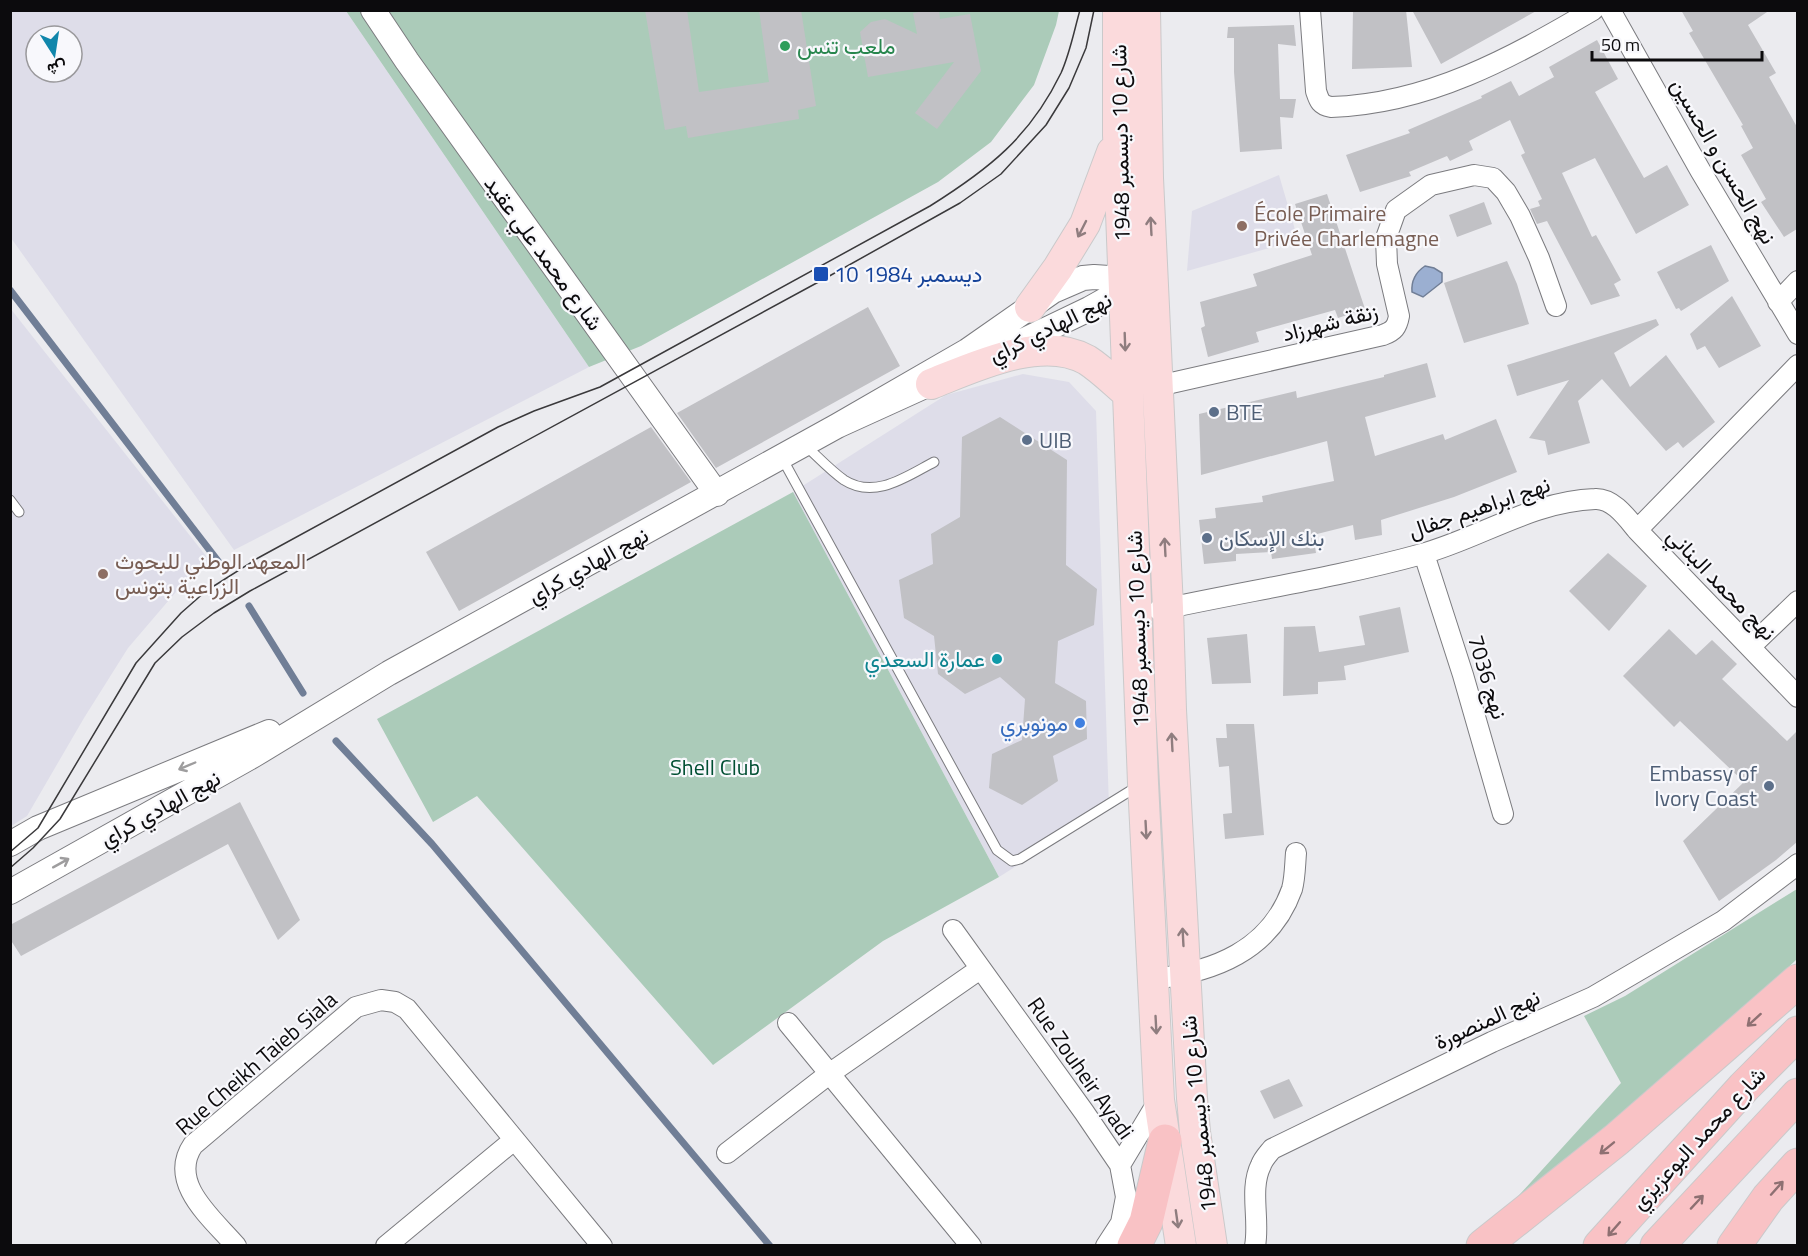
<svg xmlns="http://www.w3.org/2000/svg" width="1808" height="1256" viewBox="0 0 1808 1256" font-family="'Titillium Web',Vazirmatn,sans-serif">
  <rect width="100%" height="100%" fill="#ebebef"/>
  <path fill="#dedde9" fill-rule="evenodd" d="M10 11H346L589 367 234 550 11 238ZM36 36H72V72H36Z
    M1279 175 1298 240 1187 271 1192 211Z
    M10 308 210 561 181 586 128 648 84 718 27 816 11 826Z
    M1023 374 1069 382 1096 411 1109 807 999 877 793 492 946 395Z"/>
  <path fill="#abcbb9" d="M346 11H1059L1056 25 1034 85 991 142 938 182 641 346 589 367Z
    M793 492 999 877 883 941 713 1065 477 796 433 822 377 719Z
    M1797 889V959L1741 1013 1600 1137 1511 1204 1621 1083 1584 1016 1625 996Z"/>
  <path fill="#9bafd1" stroke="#707e96" stroke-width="1.5" d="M1425 266 1434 268 1442 273V282L1423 297 1412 292C1411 280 1416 272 1425 266Z"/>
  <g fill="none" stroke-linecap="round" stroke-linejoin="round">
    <path stroke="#707e96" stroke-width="7" d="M10 290 221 565
      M249 606 303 693
      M336 741 432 844 770 1246"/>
  </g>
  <path fill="#c1c1c5" d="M645 10H687L699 92 769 82 759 10H801L816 106 798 110 799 119 688 138 686 126 665 130Z
    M929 10H939L940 19 970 14 981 71 937 129 915 113 954 62 868 77 860 32 871 22 885 19 917 34 913 13Z
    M1353 10H1406L1412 67 1352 69Z
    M1412 10H1538L1441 64Z
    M1681 10H1770L1748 25 1776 73 1769 77 1797 127V229L1784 237 1761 202 1766 199 1741 155 1753 148 1741 126 1743 125 1689 33 1693 31Z
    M1294 25 1296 46 1278 44 1280 99H1296L1293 118 1280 117 1282 149 1240 152 1234 72V38H1227L1228 27Z
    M1597 40 1618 79 1595 92 1644 178 1667 165 1689 205 1636 234 1595 158 1562 173 1592 237 1596 235 1621 280 1614 284 1620 296 1591 305 1547 221 1537 224 1530 209 1540 206 1538 201 1542 199 1521 155 1525 153 1510 120 1469 141 1473 150 1450 161 1447 156 1409 172 1411 176 1360 192 1346 155 1410 133 1408 130 1482 98 1481 96 1511 81 1519 96 1554 77 1549 67Z
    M1327 194 1365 309 1338 318 1335 310 1256 332 1259 342 1208 357 1201 328 1205 326 1200 302 1257 286 1253 274 1312 255 1295 204Z
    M1484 202 1492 224 1457 237 1449 215Z
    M1711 245 1729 281 1681 311 1679 308 1676 309 1657 272Z
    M1507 261 1517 284 1529 324 1464 343 1444 283Z
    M1732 296 1761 346 1719 368 1705 346 1697 350 1690 334Z
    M868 307 900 366 716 468 677 413Z
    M1656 319 1659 325 1614 353 1630 387 1666 355 1715 422 1683 448 1678 442 1666 451 1602 379 1578 401 1590 443 1548 455 1545 441 1529 438 1569 380 1517 396 1507 365Z
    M1427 363 1436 397 1365 417 1375 456 1443 434 1445 440 1496 419 1517 472 1454 497 1381 520 1382 535 1355 540 1353 525 1313 535 1316 553 1272 559 1271 552 1236 554V561L1204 564 1199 520 1216 518 1215 508 1263 502 1262 496 1334 481 1327 441 1201 475 1199 414 1296 391 1297 398 1384 377V375Z
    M1000 417 1067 460 1066 565 1097 589 1094 625 1058 641 1055 683 1086 701 1087 739 1053 756 1058 781 1022 805 989 788 992 754 1022 740 1025 699 1000 677 965 694 938 674 934 636 904 618 899 580 933 564 931 534 960 517 962 437Z
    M651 427 691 482 459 611 426 552Z
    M1608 553 1647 586 1609 631 1569 591Z
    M1400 607 1409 652 1344 666 1346 680 1318 682V694L1283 696 1284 627 1315 626 1319 652 1365 645 1359 616Z
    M1669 629 1696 655 1712 640 1737 664 1722 679 1787 741 1797 731V842L1776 860 1719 901 1683 841 1744 782 1680 721 1674 727 1623 676Z
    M1247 634 1251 683 1212 684 1207 638Z
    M1226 724H1254L1264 835 1225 839 1223 814 1232 813 1229 766 1219 767 1216 738H1227Z
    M240 802 300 920 278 940 228 844 21 956 10 939V925Z
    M1289 1079 1303 1106 1274 1119 1260 1091Z"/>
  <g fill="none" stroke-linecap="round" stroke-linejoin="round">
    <defs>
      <path id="service" d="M806 446C818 457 831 471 844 480 875 500 907 476 934 462
        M782 458 997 850 1012 861 1020 859 1138 786
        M10 500 19 512"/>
      <path id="minor" d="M1310 10 1316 91C1319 100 1320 105 1331 107 1428 104 1511 58 1593 10
        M1610 10 1700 170 1798 334
        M1778 302 1798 281
        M1158 386 1383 335C1394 331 1397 327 1399 316L1387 264 1386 238 1396 210 1431 185 1474 175 1493 178 1506 192 1520 216 1539 258 1556 306
        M1637 530 1798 365
        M1424 554 1463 675 1503 814
        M1159 610C1246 591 1335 578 1422 554 1480 538 1533 501 1595 499 1613 498 1627 518 1637 530L1798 697
        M1750 647 1798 601
        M953 930 1084 1112 1120 1165 1126 1197 1121 1223 1106 1246
        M1154 979C1213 972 1270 951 1292 889 1295 878 1295 865 1296 853
        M788 1023 971 1246
        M727 1153 829 1074 980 969
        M1120 1165 1159 1100
        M236 1246C213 1219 167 1183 193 1145L356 1007 381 1000 395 1002 407 1009 602 1246
        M386 1246 514 1140
        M1255 1246C1260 1220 1249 1189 1261 1165 1263 1159 1268 1154 1272 1149L1492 1042 1593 997 1723 921 1798 864"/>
      <path id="tertiary" d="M373 10 407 61 717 494
        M837 426 947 376
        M10 844 38 828 269 732
        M10 892 254 755 389 673 837 426 967 351 1053 291 1083 278 1094 277 1109 278 1123 290 1089 309 1006 349"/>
      <path id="primary" d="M1118 10V135L1143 783 1159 1100 1181 1246
        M1145 10 1148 178 1168 608 1171 710 1192 1098 1195 1132 1212 1246
        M1030 307 1058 268 1085 224 1112 152
        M931 384C974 367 1042 334 1087 360 1101 369 1114 382 1127 393"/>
      <path id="motorway" d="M1134 1246 1146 1222 1165 1141
        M1483 1246 1617 1139 1798 981
        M1600 1246 1744 1087 1798 1033
        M1657 1246 1798 1095
        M1734 1246 1768 1198 1798 1165"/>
    </defs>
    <use href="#service" stroke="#7b7b7f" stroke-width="11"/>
    <use href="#minor" stroke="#7b7b7f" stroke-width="22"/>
    <use href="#tertiary" stroke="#7b7b7f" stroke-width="26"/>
    <use href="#primary" stroke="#cac9ca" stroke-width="32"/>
    <use href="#motorway" stroke="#cac9ca" stroke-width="35"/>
    <use href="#service" stroke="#fff" stroke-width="9"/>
    <use href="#minor" stroke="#fff" stroke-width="20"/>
    <use href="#tertiary" stroke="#fff" stroke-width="24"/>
    <use href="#primary" stroke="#fbdadc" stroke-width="30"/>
    <use href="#motorway" stroke="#f9c2c5" stroke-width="33"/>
    <path stroke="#3a393b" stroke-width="1.5" d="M10 852 38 828 136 663 181 613 206 591 258 558 498 427 534 411 600 387 930 206C989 169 1030 137 1061 73 1070 53 1074 31 1080 10
      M10 868 33 848 60 819 155 663 182 637 214 613 250 591 824 279 960 203 1001 174 1046 125 1069 88 1086 48 1094 10"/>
  </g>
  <defs><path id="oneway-shaft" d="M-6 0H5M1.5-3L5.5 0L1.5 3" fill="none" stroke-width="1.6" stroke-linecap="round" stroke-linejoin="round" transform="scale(1.5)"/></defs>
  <g stroke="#8f7d7f">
    <use href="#oneway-shaft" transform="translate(1151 226) rotate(-93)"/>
    <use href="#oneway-shaft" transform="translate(1082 229) rotate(117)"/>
    <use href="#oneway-shaft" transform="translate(1125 342) rotate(88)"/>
    <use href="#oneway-shaft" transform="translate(1165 547) rotate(-93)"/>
    <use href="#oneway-shaft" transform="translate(1172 742) rotate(-93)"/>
    <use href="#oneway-shaft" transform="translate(1146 830) rotate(87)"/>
    <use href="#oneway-shaft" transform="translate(1183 937) rotate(-93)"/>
    <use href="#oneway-shaft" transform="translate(1156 1025) rotate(87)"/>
    <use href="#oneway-shaft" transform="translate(1177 1219) rotate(82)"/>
  </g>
  <g stroke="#9e9d9e">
    <use href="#oneway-shaft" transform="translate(187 766) rotate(157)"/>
    <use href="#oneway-shaft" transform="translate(61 863) rotate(-29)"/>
  </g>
  <g stroke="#8e7072">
    <use href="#oneway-shaft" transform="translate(1754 1020) rotate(138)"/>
    <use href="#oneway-shaft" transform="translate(1607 1148) rotate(141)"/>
    <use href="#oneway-shaft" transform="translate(1777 1188) rotate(-48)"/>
    <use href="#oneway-shaft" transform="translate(1697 1202) rotate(-47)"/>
    <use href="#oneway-shaft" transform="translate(1614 1229) rotate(131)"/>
  </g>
  <circle fill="#2e9e5b" stroke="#f8f8fc" stroke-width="2" cx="785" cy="46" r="6"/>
  <g fill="#8d6e63" stroke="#f8f8fc" stroke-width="2">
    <circle cx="1242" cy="226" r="6"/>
    <circle cx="103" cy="574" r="6"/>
  </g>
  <rect fill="#1a4fb4" stroke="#f8f8fc" stroke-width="2" x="813" y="266" width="16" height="16" rx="3"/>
  <g fill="#5c6f8a" stroke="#f8f8fc" stroke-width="2">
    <circle cx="1214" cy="412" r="6"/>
    <circle cx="1027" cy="440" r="6"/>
    <circle cx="1207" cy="538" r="6"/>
    <circle cx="1769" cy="786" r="6"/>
  </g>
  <circle fill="#0f9aa8" stroke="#f8f8fc" stroke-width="2" cx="997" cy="659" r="6"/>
  <circle fill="#3f7fe0" stroke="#f8f8fc" stroke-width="2" cx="1080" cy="723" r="6"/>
  <g text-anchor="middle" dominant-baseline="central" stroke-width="4.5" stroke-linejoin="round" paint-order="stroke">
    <g font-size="22" fill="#27864d" stroke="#f8f8fc" text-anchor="start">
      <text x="797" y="46">ملعب تنس</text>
    </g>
    <g font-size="22" fill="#0c0b0d" stroke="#f8f8fc">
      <text transform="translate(1120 143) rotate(-91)">شارع 10 ديسمبر 1948</text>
      <text transform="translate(1724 161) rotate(60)">نهج الحسن و الحسين</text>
      <text transform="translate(544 253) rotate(54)">شارع محمد علي عقيد</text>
      <text transform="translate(1330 322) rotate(-14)">زنقة شهرزاد</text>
      <text transform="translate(1050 327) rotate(-26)">نهج الهادي كراي</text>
      <text transform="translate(1479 507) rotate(-19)">نهج ابراهيم جفال</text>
      <text transform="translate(588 565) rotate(-29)">نهج الهادي كراي</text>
      <text transform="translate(1722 584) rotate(46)">نهج محمد البناني</text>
      <text transform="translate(1137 629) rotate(-92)">شارع 10 ديسمبر 1948</text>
      <text transform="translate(1488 677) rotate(73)">نهج 7036</text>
      <text transform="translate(160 808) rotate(-29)">نهج الهادي كراي</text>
      <text transform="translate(1487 1019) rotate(-25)">نهج المنصورة</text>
      <text transform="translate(256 1063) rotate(-41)">Rue Cheikh Taieb Siala</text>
      <text transform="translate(1081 1068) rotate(55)">Rue Zouheir Ayadi</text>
      <text transform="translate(1198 1114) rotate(-96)">شارع 10 ديسمبر 1948</text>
      <text transform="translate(1698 1138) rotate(-47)">شارع محمد البوعزيزي</text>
    </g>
    <g font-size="22" fill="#785e54" stroke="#f8f8fc" text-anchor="start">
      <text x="1254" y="213">École Primaire<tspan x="1254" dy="25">Privée Charlemagne</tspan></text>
      <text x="115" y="561">المعهد الوطني للبحوث<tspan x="115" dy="25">الزراعية بتونس</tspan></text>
    </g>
    <g font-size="22" fill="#164399" stroke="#f8f8fc" text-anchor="start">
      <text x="834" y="274">10 ديسمبر 1984</text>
    </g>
    <g font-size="22" fill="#4e5e75" stroke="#f8f8fc" text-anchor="start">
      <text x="1226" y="412">BTE</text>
      <text x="1039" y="440">UIB</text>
      <text x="1219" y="538">بنك الإسكان</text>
      <text x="1757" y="773" text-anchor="end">Embassy of<tspan x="1757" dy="25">Ivory Coast</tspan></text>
    </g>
    <g font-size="22" fill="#0d838f" stroke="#f8f8fc" text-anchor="end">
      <text x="985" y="659">عمارة السعدي</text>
    </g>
    <g font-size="22" fill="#366cbe" stroke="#f8f8fc" text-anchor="end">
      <text x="1068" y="723">مونوبري</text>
    </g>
    <g font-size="22" fill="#004f32" stroke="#f8f8fc">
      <text x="715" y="767">Shell Club</text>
    </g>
  </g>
  <rect width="1808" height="1256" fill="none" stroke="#0c0b0d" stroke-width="24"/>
  <g transform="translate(54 54) rotate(168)"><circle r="28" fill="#f8f8fc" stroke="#9a999c" stroke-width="1.5"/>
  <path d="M0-4.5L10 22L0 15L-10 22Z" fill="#1086ab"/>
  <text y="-9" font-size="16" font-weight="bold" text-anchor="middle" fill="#0c0b0d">ش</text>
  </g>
  <path d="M1592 51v9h170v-9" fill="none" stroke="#0c0b0d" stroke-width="3"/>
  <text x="1601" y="51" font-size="18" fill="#0c0b0d" stroke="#f8f8fc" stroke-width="4.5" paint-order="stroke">50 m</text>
</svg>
